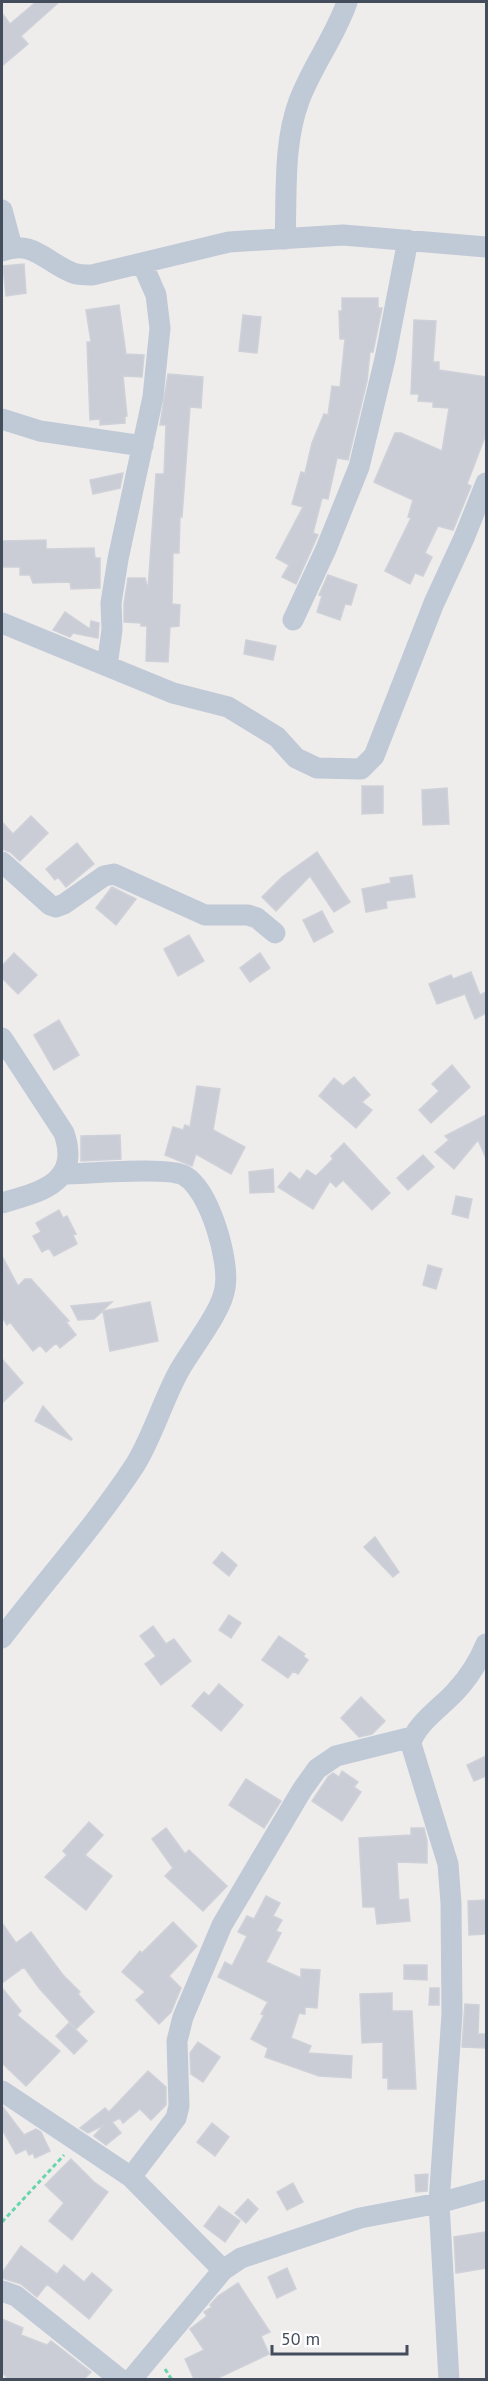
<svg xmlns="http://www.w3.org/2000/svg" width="488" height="2381" viewBox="0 0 488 2381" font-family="'PT Sans',sans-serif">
  <rect width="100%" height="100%" fill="#efecec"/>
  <path fill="#cacdd5" stroke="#cfd1d9" stroke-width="1.5" d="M36 2H59L21 36 28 44 2 66V13L10 24Z
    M24 264 26 293 6 296 3 266Z
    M342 298H378V308H382L373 352H370L367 381 348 460 337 458 328 499 322 498 313 533 318 535 296 584 282 577 289 565 276 558 303 507 292 504 301 472 305 473 312 443 324 414 328 415 332 386 340 387 345 339H340L339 311H342Z
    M119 305 126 354 144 355 142 377 123 376 127 416H125V423L100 425V419L90 420 87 342H91L86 310Z
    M243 315 261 317 257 353 239 351Z
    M414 320 436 321 433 362H439V370L486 377V434L467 484 471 486 453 530 438 526 425 553 432 557 423 576 415 573 410 584 385 571 411 518 408 517 413 500 374 482 395 433H401L442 451 449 408 433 407V402L418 401 419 394H411Z
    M168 374 203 377 201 408 190 407 182 517H180L179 553H173L172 604 180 605 179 626 170 627 168 662 146 661 147 626H141V623L124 622V604L128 578H145L148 589 156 474H164L166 425H160Z
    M123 473 120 488 93 494 90 480Z
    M46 540V549L94 548 95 558H100V588L71 589 70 582 33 583 30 575H20V567H2V541Z
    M328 575 357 585 351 605 345 604 340 620 317 612 322 596 319 595Z
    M65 612 90 629 91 621 99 623 98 638 73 633 70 637 53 630Z
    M246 640 276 646 273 660 244 654Z
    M362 786H383V813L362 814Z
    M447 788 449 824 423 825 422 790Z
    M31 816 48 833 20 861 10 852 2 849V822L13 834Z
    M77 843 94 864 66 887 58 877 55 880 46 869Z
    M317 852 350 902 334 912 310 876 276 911 262 897 282 877Z
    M412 875 415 897 386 901 387 908 366 912 362 889 391 883 390 878Z
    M112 887 136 899 116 925 96 908Z
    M322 911 333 932 314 942 303 920Z
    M189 935 204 961 178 976 164 949Z
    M14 953 37 975 18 994 2 978V966Z
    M260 953 270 968 250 982 240 968Z
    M471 972 480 995 486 992V1013L475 1019 465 994 437 1004 429 984 451 975 453 979Z
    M59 1020 79 1055 54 1070 34 1035Z
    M452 1065 470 1087 431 1123 419 1110 439 1091 432 1084Z
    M354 1077 370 1095 362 1102 372 1110 356 1128 319 1096 334 1078 343 1086Z
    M197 1086 220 1089 213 1130 245 1147 231 1174 196 1154 192 1166 165 1155 173 1127 183 1130 185 1125 190 1127Z
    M486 1115V1158L478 1140 454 1169 435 1152 449 1140 445 1136Z
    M120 1135 121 1159 81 1161V1136Z
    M344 1143 390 1193 372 1210 343 1180 336 1187 330 1181 313 1209 278 1187 290 1172 300 1180 307 1170 316 1176 333 1159 331 1156Z
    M423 1155 434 1167 408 1190 397 1178Z
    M273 1169 274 1192 250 1193 249 1172Z
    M456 1196 472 1199 468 1218 452 1214Z
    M59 1210 63 1218 67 1216 76 1234 73 1235 77 1244 54 1256 49 1248 42 1252 33 1236 41 1232 36 1223Z
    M2 1256 18 1286 25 1279H31L69 1321 66 1322 76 1335 60 1348 56 1343 46 1352 40 1345 33 1351 10 1322 7 1325 2 1317Z
    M428 1265 442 1269 436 1289 423 1285Z
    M112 1302 94 1319 78 1320 71 1306Z
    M150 1302 158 1341 110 1351 103 1311Z
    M2 1359 23 1383 2 1403Z
    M43 1406 72 1439 71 1440 35 1421Z
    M375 1537 399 1572 393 1577 364 1547Z
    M222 1552 237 1565 229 1576 213 1563Z
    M229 1615 241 1623 231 1638 219 1630Z
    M153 1626 166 1644 174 1639 191 1661 161 1685 145 1664 156 1656 140 1636Z
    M279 1636 305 1654 303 1656 308 1660 298 1674 293 1671 288 1678 262 1660Z
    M219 1684 243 1705 221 1731 192 1706 204 1692 209 1696Z
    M361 1697 385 1721 372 1734 359 1737 341 1718Z
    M486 1756V1776L474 1781 467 1765Z
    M342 1771 358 1782 354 1787 361 1792 342 1821 312 1801 328 1777 333 1773 339 1777Z
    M246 1779 281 1801 264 1828 229 1805Z
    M89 1822 103 1835 85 1855 112 1876 86 1910 45 1877 67 1855 63 1851Z
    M166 1828 185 1854 189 1850 227 1886 203 1911 165 1876 173 1868 152 1839Z
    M411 1828H424L427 1841V1863L397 1862 399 1900 408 1899 410 1921 377 1924 375 1907H363L359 1838 411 1835Z
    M266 1896 280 1903 273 1916 282 1920 276 1931 281 1933 266 1962 301 1978V1969L320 1970 317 2008 305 2007V2014L299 2013 291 2038 311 2046 308 2053 352 2056 351 2078 319 2076 265 2057 268 2048 251 2039 264 2015 261 2014 268 2002 218 1977 225 1962 232 1966 247 1936 238 1932 247 1916 254 1919Z
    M486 1900V1934L469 1935 468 1901Z
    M173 1922 197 1946 169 1976 181 1988 171 2012 159 2024 136 2000 145 1992 122 1972 140 1951 142 1953Z
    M2 1923 16 1943 31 1932 63 1975 80 1992 78 1994 94 2012 76 2029 39 1988 24 1967 2 1983Z
    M404 1965H427V1980L404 1979Z
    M2 1988 21 2011 17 2015 60 2051 26 2086 2 2063Z
    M430 1988H439V2005H429Z
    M392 1993V2011H412L416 2089H388V2078H383V2042L362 2043 360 1994Z
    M465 2004 479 2005 478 2034H486V2048L462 2047Z
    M69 2023 87 2041 74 2054 56 2036Z
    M198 2042 220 2057 203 2082 191 2074 190 2053Z
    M148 2071 166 2087V2105L151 2120 140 2109 123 2123 120 2118 112 2122 121 2133 106 2145 94 2136 104 2125 88 2133 80 2128 105 2108 109 2112Z
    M2 2106 24 2135 36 2129 41 2132 50 2151 35 2158 33 2153 29 2155 26 2149 16 2154 2 2129Z
    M212 2123 229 2137 215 2156 197 2142Z
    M71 2159 94 2182 108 2192 72 2240 49 2221 64 2203 45 2185Z
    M428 2174 427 2191 416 2192 415 2175Z
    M293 2183 303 2202 287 2210 277 2192Z
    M248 2199 258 2209 246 2223 235 2213Z
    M219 2206 240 2221 225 2242 204 2226Z
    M486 2232V2268L456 2273 454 2237Z
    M21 2246 57 2274 64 2265 84 2282 92 2273 112 2290 89 2319 47 2284 37 2297 21 2284 2 2278V2273Z
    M287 2268 296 2289 277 2298 268 2277Z
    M238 2283 270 2332 261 2336 269 2354 216 2379H194L185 2359 204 2350 190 2329 207 2316 204 2312 212 2307 210 2305 218 2296Z
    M2 2319 23 2328 21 2335 47 2345 51 2341 91 2372 84 2379H8L2 2372Z"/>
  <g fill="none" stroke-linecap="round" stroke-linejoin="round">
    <path stroke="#68d5ac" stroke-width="3" stroke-dasharray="4.5 3" stroke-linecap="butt" d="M2 2222 64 2155
      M165 2369 172 2380"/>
    <path stroke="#c0c9d6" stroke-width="21" d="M2 210 12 247
      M285 239C287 194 283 144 299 101 312 66 335 37 347 2
      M2 251C33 239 45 262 73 273 78 275 86 275 92 275L229 242 343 235 486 247
      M2 419 40 431 143 446
      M293 620 326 549 359 467 385 359 408 240
      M2 623 173 693 228 707 277 737 296 758 317 768 361 769 374 756 434 603 464 538 486 483
      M107 666 112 630 111 603 118 559 153 397 160 328 156 295 142 263
      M2 862 50 905 56 907 64 904 104 876 114 874 205 915H248L257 918 275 933
      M2 1038 64 1133C81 1183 40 1192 2 1203
      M2 1638C46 1580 95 1526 135 1465 152 1438 163 1400 179 1371 192 1348 222 1311 225 1288 230 1261 210 1191 185 1176 169 1166 86 1174 63 1174
      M2 2091 131 2177 223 2270
      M131 2177 176 2118 179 2106 177 2041 183 2017 222 1925 302 1790 317 1769 336 1756 412 1737
      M2 2291 16 2296 121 2380
      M131 2380 223 2270 241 2258 360 2218 439 2203 486 2190
      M449 2380 439 2203 452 2014 451 1903 448 1864 411 1744C414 1725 444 1705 456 1691 469 1677 479 1661 486 1644"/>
  </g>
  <rect width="488" height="2381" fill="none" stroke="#434d5c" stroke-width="6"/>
  <path d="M272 2345v9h135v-9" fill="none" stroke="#434d5c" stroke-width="3"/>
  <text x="281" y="2345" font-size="18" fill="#434d5c" stroke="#ffffff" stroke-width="4.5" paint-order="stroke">50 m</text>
</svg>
